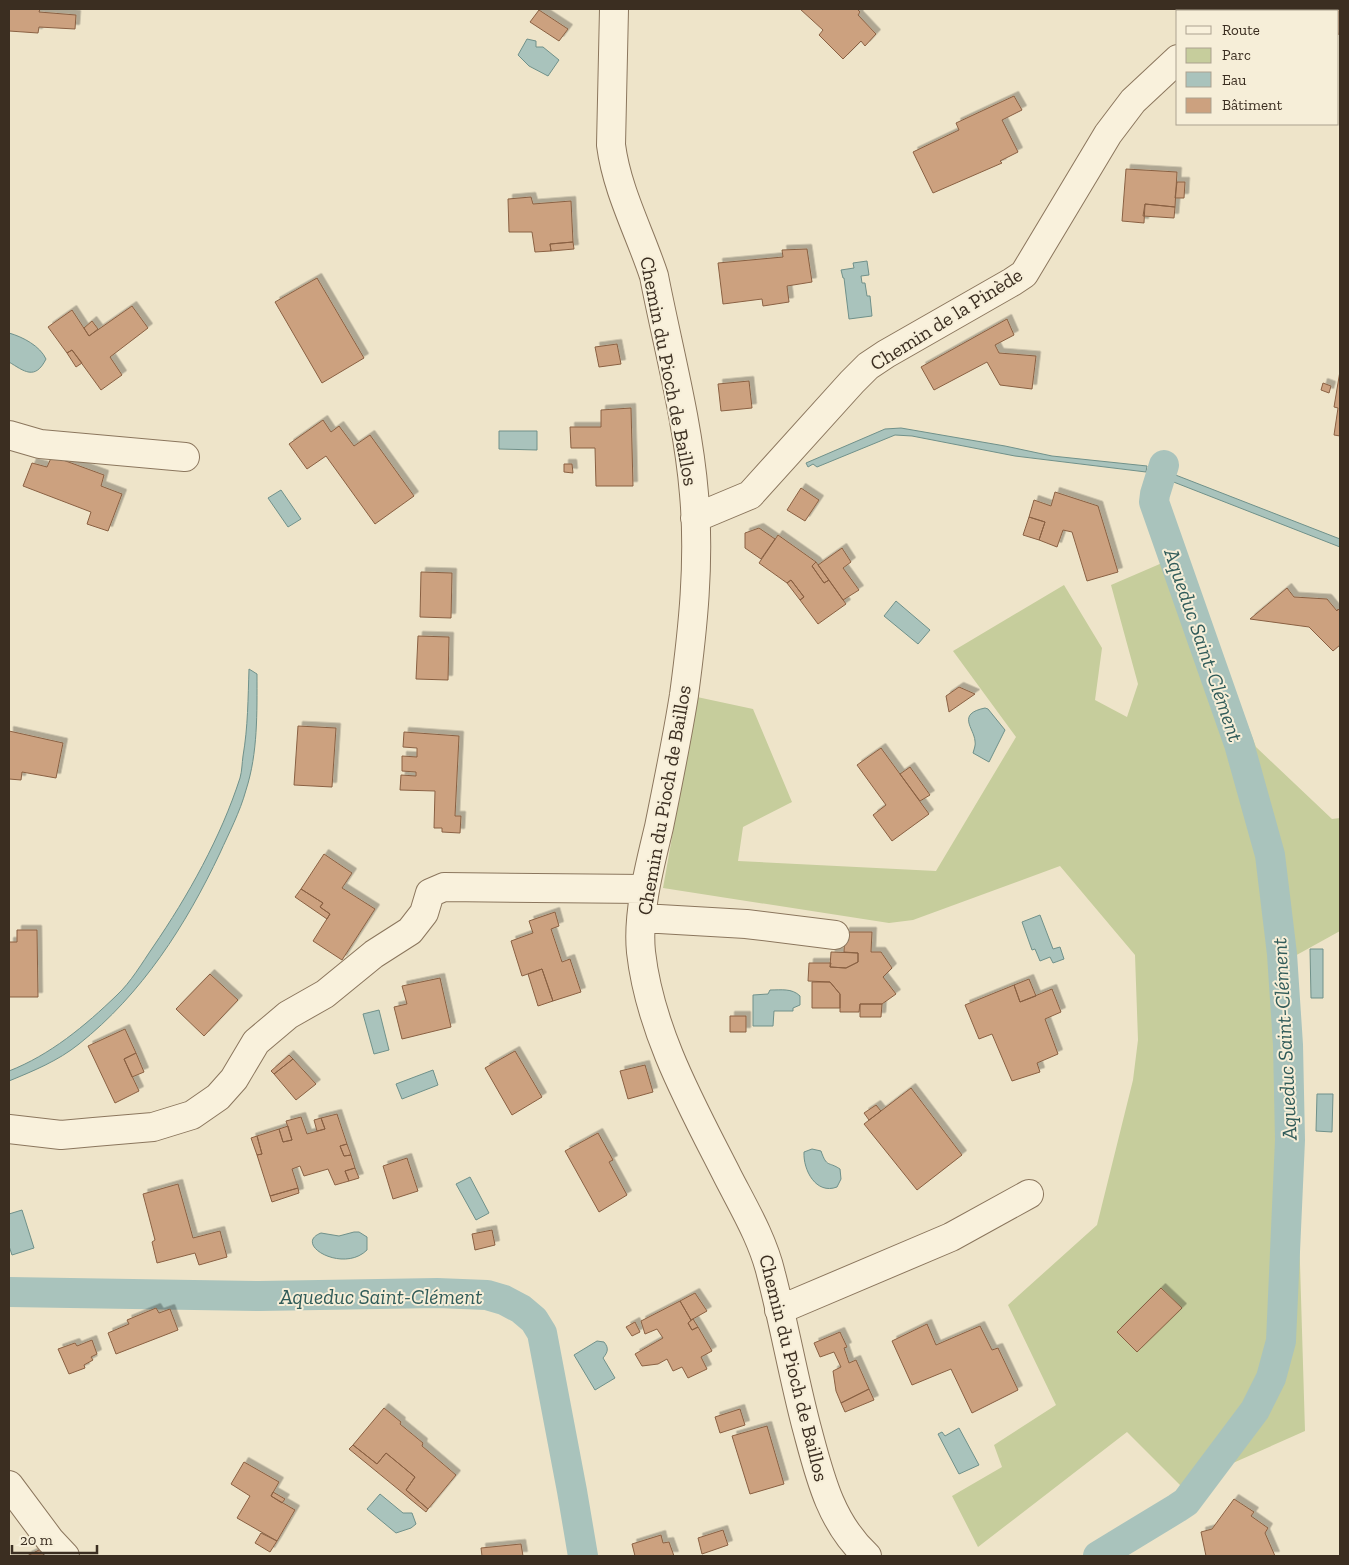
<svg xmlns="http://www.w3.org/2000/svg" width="1349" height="1565" viewBox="0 0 1349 1565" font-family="'Zilla Slab',serif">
  <defs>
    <filter id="shadow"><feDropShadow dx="4.5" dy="-4.5" stdDeviation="0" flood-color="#0004"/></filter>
  </defs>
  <rect width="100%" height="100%" fill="#eee4c9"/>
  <path fill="#c6cd9c" d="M1183 554 1256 747 1332 819 1340 818V931L1293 957V1030L1305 1431 1181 1486 1127 1432 978 1547 952 1496 1002 1467 994 1445 1056 1405 1008 1305 1097 1225 1133 1080 1138 1040 1135 955 1060 866 913 920 889 923 663 888 697 697 753 709 792 802 743 827 738 861 936 871 1016 737 953 651 1064 585 1102 648 1095 700 1127 717 1138 684 1111 585Z"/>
  <path fill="#a9c3bc" stroke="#70918a" d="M527 39 536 41V47H543L559 60 548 76 529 66 518 55Z
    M867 261 869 275 861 276 862 283H865L867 296H870L872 316 849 319 844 278H843L841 270 854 268 853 263Z
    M9 333C23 337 40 346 46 359 35 381 24 371 9 362Z
    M901 428 1005 446 1052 456 1147 466 1146 472 1015 456 912 436 895 435 817 467 813 464 808 467 806 463 885 429Z
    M499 431H537V450L499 449Z
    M1173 474 1340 539V547L1171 481Z
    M281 490 301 519 288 527 268 498Z
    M896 601 930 630 918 644 884 616Z
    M249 669 257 674C257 712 258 753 246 790 240 812 229 833 220 853 186 925 142 994 79 1044 58 1061 33 1071 9 1081V1071C50 1055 85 1026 117 995 131 982 142 963 153 947 188 896 221 837 240 778 242 771 242 763 243 756 248 727 248 698 249 669Z
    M985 708 988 709 1005 730 989 762 973 753C974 749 976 745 975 741 974 728 956 714 985 708Z
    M1040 915 1053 949 1060 947 1064 959 1053 963 1050 957 1040 961 1035 949 1032 950 1022 922Z
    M1310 949H1323V998H1311Z
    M770 990C781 990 792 988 800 996V1005L793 1008V1011H774L773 1026H753V995L768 994Z
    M379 1010 389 1050 374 1054 363 1014Z
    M433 1070 438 1085 402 1099 396 1084Z
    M1317 1094H1333L1332 1132 1316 1131Z
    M812 1149 821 1151C827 1168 828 1161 840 1169L841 1179 837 1187C816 1195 803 1170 804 1152Z
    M470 1177 489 1213 476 1220 456 1184Z
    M22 1210 34 1248 12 1255 9 1246V1214Z
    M354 1232H359L367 1237V1250C343 1274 292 1244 321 1233L339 1236Z
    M597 1341 604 1342C609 1348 608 1352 603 1358L615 1378 595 1390 574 1355Z
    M959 1428 979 1465 959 1474 938 1434 942 1432 945 1436Z
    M380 1494 403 1513H412L416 1524 411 1528 396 1533 367 1509Z"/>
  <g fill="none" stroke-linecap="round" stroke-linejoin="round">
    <path stroke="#a9c3bc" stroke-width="30" d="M9 1292 260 1296 437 1293 487 1295 504 1300 521 1309 534 1320 542 1333 572 1491 583 1556
      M1098 1556 1177 1508 1186 1502 1255 1410 1271 1378 1281 1341 1290 1140 1288 1045 1282 954 1270 855 1239 744 1154 502 1155 494 1164 465"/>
  </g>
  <path fill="#cca17f" stroke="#8a6143" filter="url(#shadow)" d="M9 9H40L39 12 76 15 75 29 39 27 38 33 9 31Z
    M800 9H857L860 12 858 15 876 34 865 46 861 41 843 59 819 35 823 30Z
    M1282 9H1310L1308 11 1305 10 1304 11H1280Z
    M1327 9H1340V31L1338 35V11H1330Z
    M539 10 568 29 559 41 530 22Z
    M1014 96 1022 110 1002 120 1018 152 1000 161 1002 163 933 193 913 152 959 130 956 123Z
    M1126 169 1177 172 1175 207 1145 204 1144 223 1122 221Z
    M1177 182H1185L1184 198H1175Z
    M531 197 533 204 571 201 573 242 550 244 551 251 535 252 532 232H509L508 199Z
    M1145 204 1175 207 1174 218 1143 216Z
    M573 242 574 249 551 251 550 244Z
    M807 249 812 282 787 286 789 302 763 306 762 299 723 304 718 263 783 257 782 250Z
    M317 278 364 358 322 383 275 302Z
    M132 306 148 328 110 357 122 375 101 390 72 350 67 353 48 327 72 310 89 336Z
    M1007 319 1014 335 995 345 999 353 1036 356 1032 389 1000 385 987 362 934 390 921 367Z
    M92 321 98 329 89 336 84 328Z
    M617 344 621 364 599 367 595 347Z
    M72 350 82 363 76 367 67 353Z
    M1340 371V436L1334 435 1338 408 1334 407Z
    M749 381 752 408 721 411 718 384Z
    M1323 383 1331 386 1329 393 1321 390Z
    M631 408 633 486H596L595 448H571L570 427H601V410Z
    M323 420 331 432 339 426 354 446 370 435 414 496 375 524 326 456 307 469 289 444Z
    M52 456 104 475 101 486 122 494 108 531 87 524 91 512 23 486 32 463 47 467Z
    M564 464H572L573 473 564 472Z
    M801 488 819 500 805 521 787 510Z
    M1055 492 1098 506 1118 572 1087 581 1072 532 1063 530 1057 547 1039 540 1045 522 1029 517 1034 500 1051 506Z
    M1029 517 1045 522 1039 540 1023 535Z
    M759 528 775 539 761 559 745 548V533Z
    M778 535 816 562 812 566 824 583 829 580 846 604 818 624 800 600 804 597 791 580 787 583 759 563Z
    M842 548 851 562 843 568 859 590 843 600 818 565Z
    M816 562 829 580 824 583 812 566Z
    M421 572 452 573 451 618 420 617Z
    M791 580 804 597 800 600 787 583Z
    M1287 588 1294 597 1327 599 1337 611 1338 609 1340 611V645L1333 651 1309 627 1250 619Z
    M418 636 449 637 448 680 416 679Z
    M959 687 975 694 949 712 946 696Z
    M298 726 336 728 332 787 294 785Z
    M9 731 63 743 56 778 22 772 21 780 9 779Z
    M404 732 459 736 455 816H461L460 833 442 832V828H434L435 791 400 790 401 775 416 776V772L402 771V756L417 757V748L403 747Z
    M881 748 929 814 892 841 873 815 886 805 857 765Z
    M910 767 930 795 920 801 900 774Z
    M324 854 352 873 342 888 375 909 342 960 313 941 330 914 320 907 323 903 301 889Z
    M301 889 323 903 320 907 330 914 327 919 295 897Z
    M555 912 559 926 551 929 562 962 570 959 581 992 553 1001 542 969 522 976 511 941 533 933 529 921Z
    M17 930H37L38 997H9V942H17Z
    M845 932H872L871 952H881L892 968 883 977 896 994 882 1004H860L859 1012H840V994L830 982 808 981 809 963H831L830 967 846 968 858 962V953L844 952Z
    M831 952 858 953V962L846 968 830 967Z
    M542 969 553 1001 538 1006 528 974Z
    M210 974 238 1000 204 1036 176 1009Z
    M440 978 451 1027 402 1039 394 1007 407 1004 402 986Z
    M1029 979 1036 996 1020 1002 1014 985Z
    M812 982H830L840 994V1008H812Z
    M1014 985 1020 1002 1052 989 1061 1012 1045 1019 1058 1054 1037 1063 1040 1072 1012 1081 992 1034 979 1039 965 1005Z
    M860 1004H882L881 1017H860Z
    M730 1016H746V1032H730Z
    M125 1029 136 1053 124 1059 139 1091 115 1103 88 1046Z
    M515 1051 542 1097 512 1115 485 1068Z
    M136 1053 144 1072 132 1077 124 1059Z
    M289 1055 293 1059 274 1074 271 1071Z
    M293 1059 316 1084 296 1100 274 1074Z
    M645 1065 653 1092 628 1099 620 1071Z
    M911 1088 962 1155 917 1190 864 1124Z
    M876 1105 881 1111 869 1120 864 1113Z
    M337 1114 347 1144 340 1146 344 1156 351 1155 355 1168 345 1171 349 1181 335 1185 328 1169 304 1176 300 1166 292 1169 298 1188 270 1196 257 1155 262 1154 257 1136 279 1129 283 1142 292 1140 286 1121 301 1117 307 1134 325 1129 321 1118Z
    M321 1118 325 1129 317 1131 314 1120Z
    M288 1126 292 1140 283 1142 279 1129Z
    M598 1133 613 1160 609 1162 627 1195 599 1212 565 1151Z
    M257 1136 262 1154 257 1155 251 1138Z
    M347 1144 351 1155 344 1156 340 1146Z
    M407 1158 418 1191 393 1199 383 1166Z
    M355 1168 359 1178 349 1181 345 1171Z
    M178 1184 193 1238 220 1231 227 1257 199 1265 195 1253 157 1263 152 1242 155 1240 143 1194Z
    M298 1188 299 1193 272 1202 270 1196Z
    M492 1230 495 1245 475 1250 472 1234Z
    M1161 1288 1182 1308 1137 1352 1117 1332Z
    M695 1293 707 1311 691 1320 680 1301Z
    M680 1301 691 1320 688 1323 692 1330 698 1327 712 1351 701 1357 707 1369 688 1378 682 1367 673 1371 667 1359 658 1364 642 1366 635 1354 663 1338 657 1329 645 1334 641 1321Z
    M156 1308 159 1313 170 1309 178 1330 116 1354 108 1333 129 1324 127 1320Z
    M693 1319 698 1327 692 1330 688 1323Z
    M635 1322 640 1332 632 1336 626 1327Z
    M927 1324 936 1345 980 1326 992 1350 998 1348 1018 1390 972 1413 951 1369 912 1385 892 1341Z
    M840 1332 847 1347 844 1348 849 1363 856 1360 869 1389 841 1403 836 1391 833 1371 841 1367 834 1352 820 1357 814 1343Z
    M92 1340 97 1354 91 1357 93 1360 84 1365 85 1368 69 1374 58 1349 75 1343 77 1346Z
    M869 1389 874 1400 845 1412 841 1403Z
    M384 1408 401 1422 400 1424 423 1443 422 1446 456 1475 428 1509 406 1490 415 1477 386 1453 377 1464 353 1445Z
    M740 1409 745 1425 720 1433 715 1417Z
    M767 1426 784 1484 750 1494 732 1436Z
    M353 1445 377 1464 386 1453 415 1477 406 1490 428 1509 426 1512 349 1449Z
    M244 1462 279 1482 271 1496 295 1510 277 1541 237 1518 250 1496 231 1484Z
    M273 1492 285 1499 282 1503 271 1496Z
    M1234 1499 1254 1512 1251 1516 1268 1528 1265 1533 1275 1556H1206L1201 1532 1212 1529Z
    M723 1530 728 1545 702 1554 698 1538Z
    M261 1533 277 1541 270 1552 255 1543Z
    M661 1535 663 1543 669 1542 674 1556H635L632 1544Z
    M521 1544 523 1556H482L481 1548Z
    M43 1548 49 1556H27Z"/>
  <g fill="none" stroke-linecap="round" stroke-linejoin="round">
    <defs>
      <path id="minor" d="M614 9 611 145C617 191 640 233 654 276 668 348 688 421 694 494 700 562 693 628 684 695 677 739 668 783 659 827 650 865 637 913 641 952 650 1032 692 1106 728 1177 744 1208 763 1240 771 1274 784 1324 793 1375 806 1425 819 1473 829 1521 867 1556
        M1232 11 1235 9
        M9 435 40 444 185 457
        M695 518 750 495 852 382 868 366 886 354 1012 282 1024 274 1108 134 1133 101 1178 59
        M642 918 746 924 835 935
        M9 1129 61 1135 94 1132 153 1127 192 1115 218 1097 234 1079 256 1042 288 1015 325 994 374 954 410 931 424 913 430 893 444 887 645 889
        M779 1310 951 1237 1029 1194
        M9 1485 50 1540 65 1556"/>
    </defs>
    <use href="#minor" stroke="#8b765d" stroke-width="30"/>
    <use href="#minor" stroke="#f9f1dc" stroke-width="28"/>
  </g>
  <g text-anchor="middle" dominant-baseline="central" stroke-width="4" stroke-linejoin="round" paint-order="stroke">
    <g font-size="20" fill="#3b2e21" stroke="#f6eed8">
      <text transform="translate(946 319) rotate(-32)">Chemin de la Pinède</text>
      <text transform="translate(669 371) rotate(79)">Chemin du Pioch de Baillos</text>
      <text transform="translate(664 800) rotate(-80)">Chemin du Pioch de Baillos</text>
      <text transform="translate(794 1368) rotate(76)">Chemin du Pioch de Baillos</text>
    </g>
    <g font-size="21" font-style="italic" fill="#305b59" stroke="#f6eed8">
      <text transform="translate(1204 645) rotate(71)">Aqueduc Saint-Clément</text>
      <text transform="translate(1284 1039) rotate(-93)">Aqueduc Saint-Clément</text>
      <text x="381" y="1296">Aqueduc Saint-Clément</text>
    </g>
  </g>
  <rect width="1349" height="1565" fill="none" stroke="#3b2e21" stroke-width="20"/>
  <rect x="1176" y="10" width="162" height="115" fill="#f6eed8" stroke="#aba18f"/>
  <rect x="1186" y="26" width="25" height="8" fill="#f9f1dc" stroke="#aba18f"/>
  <text x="1222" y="35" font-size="15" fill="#3b2e21">Route</text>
  <rect x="1186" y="48" width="25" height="15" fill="#c6cd9c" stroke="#aba18f"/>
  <text x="1222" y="60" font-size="15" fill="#3b2e21">Parc</text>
  <rect x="1186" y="72" width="25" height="15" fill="#a9c3bc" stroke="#aba18f"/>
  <text x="1222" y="85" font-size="15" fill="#3b2e21">Eau</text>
  <rect x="1186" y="98" width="25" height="15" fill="#cca17f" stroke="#aba18f"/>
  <text x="1222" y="110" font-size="15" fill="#3b2e21">Bâtiment</text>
  <path d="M12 1545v8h85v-8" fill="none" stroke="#3b2e21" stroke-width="2.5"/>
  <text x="20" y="1545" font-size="15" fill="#3b2e21" stroke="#f6eed8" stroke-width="4" paint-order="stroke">20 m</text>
</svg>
